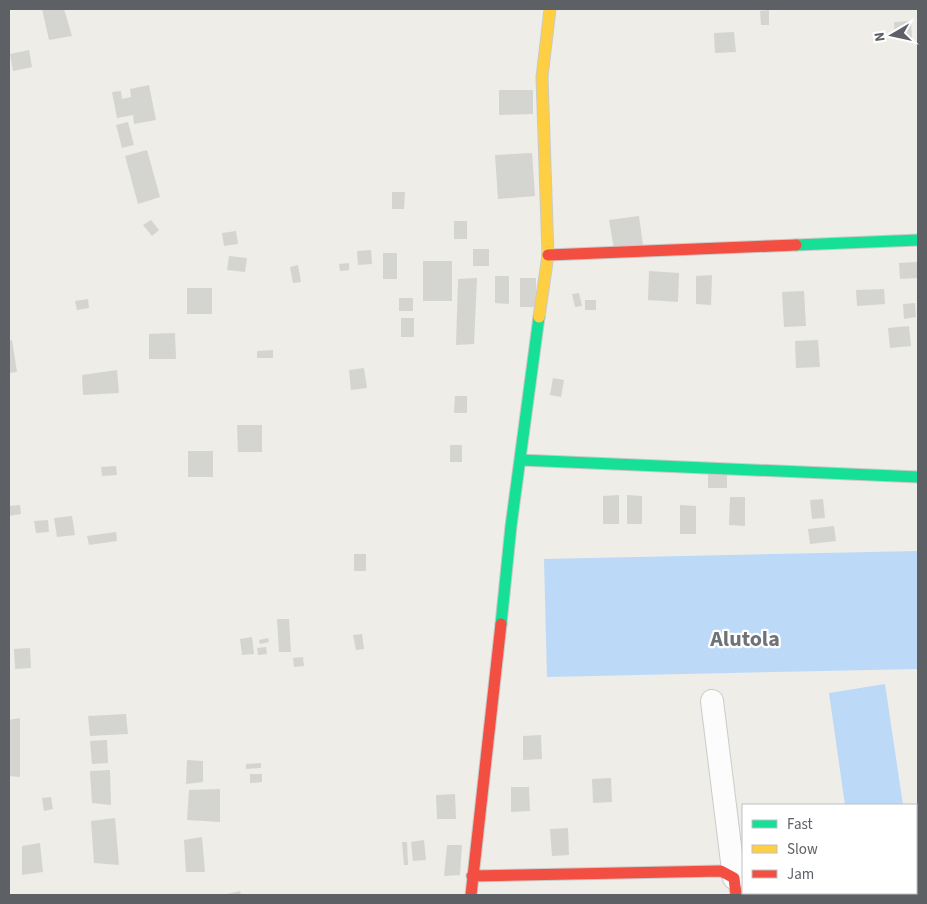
<svg xmlns="http://www.w3.org/2000/svg" width="927" height="904" viewBox="0 0 927 904" font-family="'Source Sans 3',sans-serif">
  <rect width="100%" height="100%" fill="#eeede8"/>
  <path fill="#bcd9f8" d="M918 551V669L547 677 544 559Z
    M885 684 903 805H845L829 693Z
    M859 893H916V895H859Z"/>
  <path fill="#d4d4d1" d="M42 9H64L72 36 49 40Z
    M769 10V25H761L760 11Z
    M911 21 912 38 895 39 894 22Z
    M734 32 736 52 715 53 714 33Z
    M29 50 32 67 13 71 10 54Z
    M149 85 156 120 134 124 133 115 117 118 112 92 121 91 122 99 131 97 130 89Z
    M499 90H533V114L499 115Z
    M128 122 134 145 122 148 116 125Z
    M147 150 160 197 138 204 125 156Z
    M532 153 535 196 498 199 495 155Z
    M392 192H405L404 209H392Z
    M639 216 643 245 614 249 609 220Z
    M151 220 159 230 152 236 143 225Z
    M454 221H467V239H454Z
    M236 231 238 244 224 246 222 233Z
    M473 249H489V266H473Z
    M371 250 372 264 358 265 357 251Z
    M383 253H397V279H383Z
    M229 256 247 258 245 272 227 270Z
    M423 261H452V301H423Z
    M918 262V278L900 279 899 263Z
    M349 263V270L340 271 339 264Z
    M298 265 301 282 293 283 290 267Z
    M649 271 679 273 678 302 648 300Z
    M712 275 711 305 696 304V276Z
    M495 276H509V304L495 303Z
    M477 278 474 344 456 345 458 279Z
    M520 278H536V307H520Z
    M187 288H212V314H187Z
    M884 289 885 304 857 306 856 290Z
    M804 291 806 326 784 327 782 292Z
    M579 293 582 306 575 307 572 294Z
    M399 298H413V311H399Z
    M88 299 89 308 77 310 75 301Z
    M585 300H596V310H585Z
    M915 303 916 317 904 319 903 304Z
    M401 318H414V337H401Z
    M909 326 911 346 890 348 888 328Z
    M175 333 176 359H149V334Z
    M12 340 17 372 9 373V341Z
    M818 340 820 367 796 368 795 341Z
    M273 350V358H257V351Z
    M364 368 367 388 351 390 349 370Z
    M117 370 119 393 83 395 82 375Z
    M553 378 564 380 561 397 550 395Z
    M455 396H467V413H454Z
    M237 425H262V452H238Z
    M450 445H462V462H450Z
    M188 451H213V477H188Z
    M116 466 117 475 102 476 101 467Z
    M708 474H727V488H708Z
    M619 495V524H603V496Z
    M627 495 642 496V524H627Z
    M730 497H745V526L729 525Z
    M823 499 825 518 812 519 810 500Z
    M20 505 21 514 9 516V506Z
    M680 505 696 506V534H680Z
    M72 516 75 535 57 537 54 518Z
    M48 520 49 532 36 533 34 521Z
    M834 526 836 541 810 544 808 529Z
    M116 532 117 541 89 545 87 536Z
    M354 554H366V571H354Z
    M277 619H289L291 652H279Z
    M362 634 364 649 356 650 353 635Z
    M252 637 254 654 242 655 240 639Z
    M268 638 269 642 260 644 259 640Z
    M266 647 267 654 258 655 257 648Z
    M30 648 31 668 15 669 14 649Z
    M303 657 304 666 294 667 293 658Z
    M126 714 128 734 90 736 88 716Z
    M20 718V777L9 776V720Z
    M541 735 542 759 523 760V736Z
    M107 740 108 763 92 764 90 741Z
    M187 760 203 761V782L186 784Z
    M261 763V768L246 769V764Z
    M110 770 111 805 92 803 90 771Z
    M250 774H262V782L250 783Z
    M611 778 612 802 593 803 592 779Z
    M511 787H529L530 811 511 812Z
    M220 789V822L187 820 189 790Z
    M455 794 456 819H437L436 795Z
    M51 797 53 809 44 811 42 798Z
    M115 818 119 865 94 863 91 821Z
    M568 828 569 855 552 856 550 829Z
    M202 837 205 872H186L184 840Z
    M424 840 426 860 413 861 411 842Z
    M402 842H407L408 865H404Z
    M40 843 43 872 22 875V846Z
    M447 845H462L460 875 444 876Z
    M240 891 241 895H227V894Z"/>
  <g fill="none" stroke-linecap="round" stroke-linejoin="round">
    <defs>
      <path id="street" d="M712 701 734 878"/>
      <path id="fast" d="M796 245 918 240
        M521 460 918 477
        M501 624 511 526 539 317"/>
      <path id="slow" d="M539 317 548 255 542 77 550 9"/>
      <path id="jam" d="M548 255 796 245
        M472 876 721 871 734 878 736 895
        M471 895 501 624"/>
    </defs>
    <use href="#street" stroke="#cbcbca" stroke-width="24"/>
    <use href="#fast" stroke="#c9cac8" stroke-width="13"/>
    <use href="#slow" stroke="#c9cac8" stroke-width="13"/>
    <use href="#jam" stroke="#c9cac8" stroke-width="13"/>
    <use href="#street" stroke="#fcfcfc" stroke-width="22"/>
    <use href="#fast" stroke="#16e098" stroke-width="11"/>
    <use href="#slow" stroke="#ffcf43" stroke-width="11"/>
    <use href="#jam" stroke="#f24e42" stroke-width="11"/>
  </g>
  <g text-anchor="middle" dominant-baseline="central" stroke-width="4.5" stroke-linejoin="round" paint-order="stroke">
    <g font-size="22" font-weight="bold" fill="#6e7378" stroke="#fff">
      <text x="745" y="639">Alutola</text>
    </g>
  </g>
  <rect width="927" height="904" fill="none" stroke="#5d6166" stroke-width="20"/>
  <rect x="742" y="804" width="175" height="90" fill="#ffffff" stroke="#bec0c2"/>
  <rect x="752" y="820" width="25" height="8" fill="#16e098" stroke="#bec0c2"/>
  <text x="787" y="829" font-size="15" fill="#5d6166">Fast</text>
  <rect x="752" y="845" width="25" height="8" fill="#ffcf43" stroke="#bec0c2"/>
  <text x="787" y="854" font-size="15" fill="#5d6166">Slow</text>
  <rect x="752" y="870" width="25" height="8" fill="#f24e42" stroke="#bec0c2"/>
  <text x="787" y="879" font-size="15" fill="#5d6166">Jam</text>
  <g transform="translate(892 35) rotate(261)" stroke="#ffffff" stroke-width="4" paint-order="stroke">
  <path d="M0-4L9 19L0 12L-9 19Z" fill="#5d6166"/>
  <text y="-8" font-size="14" font-weight="bold" text-anchor="middle" fill="#5d6166">N</text>
  </g>
</svg>
